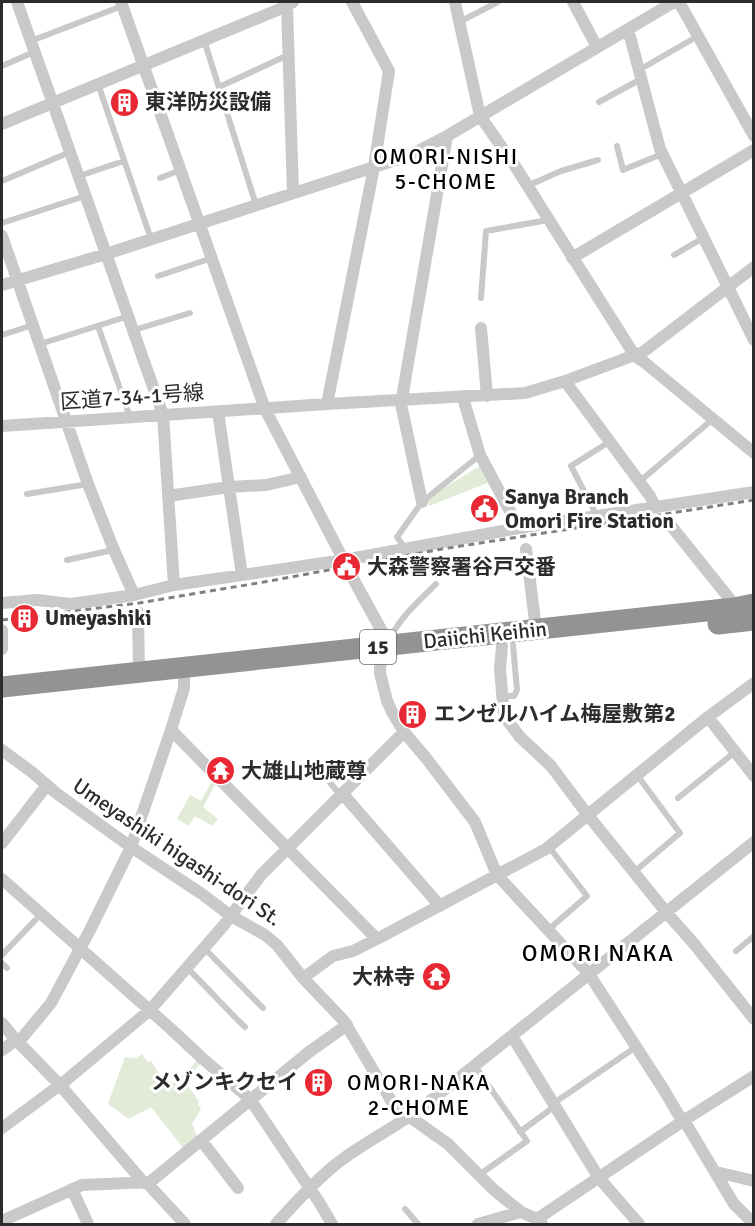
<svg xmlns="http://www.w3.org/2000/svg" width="755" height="1226" viewBox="0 0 755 1226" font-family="Signika,'Noto Sans JP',sans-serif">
  <rect width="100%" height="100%" fill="#fff"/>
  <path fill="#e2ead8" d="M481 465 490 482 429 506 427 499Z
    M214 777 217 781 203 807 218 819 212 826 195 816 189 826 177 819 190 795 201 801Z
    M142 1054 148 1062 151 1061 162 1078 174 1083 198 1060 201 1063 185 1082 199 1101 198 1104 201 1109 192 1124 198 1139 184 1149 151 1107 129 1119 108 1104 125 1057 136 1058Z"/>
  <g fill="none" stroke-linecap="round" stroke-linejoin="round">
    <path stroke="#c9c9c9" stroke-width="6" d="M459 22 498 2
      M204 40 256 205
      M31 41 122 6
      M2 66 34 52
      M639 70 698 36
      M98 84 151 239
      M219 87 288 55
      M599 102 641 79
      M617 146 623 170 662 154
      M79 176 124 161
      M160 178 181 170
      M2 181 70 152
      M527 186 561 171 598 160
      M2 223 85 196
      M674 255 703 238
      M158 276 212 258
      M481 298 486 231 548 220
      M98 326 130 417
      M134 330 190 313
      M2 335 33 325
      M40 344 129 316
      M639 482 713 419
      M27 494 88 484
      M597 516 571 466 609 442
      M405 548 397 537 422 502 480 455
      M67 560 113 550
      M389 641C399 618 418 602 436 584
      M502 696H514L517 690 513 645
      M315 764 340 795
      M678 798 735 752
      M634 872 680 833 637 775
      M548 930 587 896 549 847
      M204 948 263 1008
      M736 951 754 936
      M2 955 41 914
      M2 963 7 968
      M187 968C207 987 225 1008 245 1027
      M475 1066 527 1141 479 1175
      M554 1103 636 1047
      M520 1132 555 1106
      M405 1209 418 1224"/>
    <path stroke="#c9c9c9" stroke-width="12" d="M17 2 163 415 174 585
      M121 2 265 409 356 584 384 635 387 646 380 667V673L387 701 392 712 404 732 426 758 475 822 497 875 589 974 664 1090 678 1114 688 1127 734 1204 754 1224
      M455 2 480 116 515 166 635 356 644 362 754 453
      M573 2 597 47
      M679 2 754 136
      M287 6 293 193
      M628 29 660 149 754 340
      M2 124 287 6 293 2
      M2 236 88 484 114 550 134 595
      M572 258 754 150
      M2 285 106 254 408 156 447 136 674 2
      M481 328 487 396
      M565 381 650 496 655 507
      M463 398 480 455 519 528
      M327 404 374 167 389 71 352 2
      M218 412 242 575
      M2 426 327 404 525 393 565 381 643 352 754 267
      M168 496 229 487 266 485 301 477
      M422 502 401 404 447 136
      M668 522 729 598 734 608
      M526 549 536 629
      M2 603 37 600 71 604 134 595 174 585 344 560 519 528 754 492
      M138 612 139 672
      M2 630V649
      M502 646 500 669 504 716 520 737 551 766 587 814 666 912 695 945 754 1019
      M708 717 754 776
      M171 730 377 939
      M2 750 33 773 56 793 131 847 202 894 231 916 265 935 277 945 303 978 344 1021 392 1102 410 1117 448 1144 494 1190 521 1212 537 1219 542 1224
      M342 793 440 906
      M2 843 47 785
      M2 879 171 1029 202 1058 250 1099 319 1202 332 1224
      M303 978 333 956 353 951 377 939 546 849 708 717 754 683
      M2 1023 16 1040 60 1085 144 1183
      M512 1036 599 1178 639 1224
      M2 1050 16 1040 22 1038 51 1003 90 930 131 847 171 730 184 688V678
      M2 1128 64 1082 150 1010 224 925 261 875 404 732
      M201 1140 238 1188
      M716 1172 754 1181
      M147 1183 185 1224
      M72 1189 88 1224
      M537 1219 683 1121 754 1076
      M2 1221 82 1185 150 1182 309 1052 347 1025
      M276 1224C294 1204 313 1183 335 1165 362 1143 395 1128 424 1106L754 842
      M478 1224 521 1212"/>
    <path stroke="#939393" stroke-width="21" d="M718 624 754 620
      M2 687 734 608 754 604"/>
    <path stroke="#818181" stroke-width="3" stroke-dasharray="6 4.5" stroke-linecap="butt" d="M2 620 139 603 264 582 442 549 754 500"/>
  </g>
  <defs>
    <symbol id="building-disc" viewBox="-11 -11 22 22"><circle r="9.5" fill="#e82832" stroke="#fff"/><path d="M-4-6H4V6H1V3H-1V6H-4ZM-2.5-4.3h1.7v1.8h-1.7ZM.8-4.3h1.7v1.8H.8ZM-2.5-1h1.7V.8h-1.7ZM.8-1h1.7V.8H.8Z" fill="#fff"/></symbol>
    <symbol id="civic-disc" viewBox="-11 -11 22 22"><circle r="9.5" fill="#e82832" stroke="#fff"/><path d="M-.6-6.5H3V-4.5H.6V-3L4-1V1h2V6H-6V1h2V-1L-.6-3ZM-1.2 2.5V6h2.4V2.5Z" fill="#fff"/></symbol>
    <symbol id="temple-disc" viewBox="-11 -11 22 22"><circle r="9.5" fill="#e82832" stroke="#fff"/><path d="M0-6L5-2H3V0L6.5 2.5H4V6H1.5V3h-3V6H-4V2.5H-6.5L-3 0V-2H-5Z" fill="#fff"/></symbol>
  </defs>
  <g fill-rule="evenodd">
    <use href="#building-disc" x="108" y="86" width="33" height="33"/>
    <use href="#civic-disc" x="468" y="492" width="33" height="33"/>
    <use href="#civic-disc" x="330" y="550" width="33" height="33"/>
    <use href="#building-disc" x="8" y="602" width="33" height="33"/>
    <use href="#building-disc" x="396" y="698" width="33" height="33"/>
    <use href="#temple-disc" x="204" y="754" width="33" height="33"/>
    <use href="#temple-disc" x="420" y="960" width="33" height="33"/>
    <use href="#building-disc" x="302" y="1066" width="33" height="33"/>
  </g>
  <g text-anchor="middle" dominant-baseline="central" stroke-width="6" stroke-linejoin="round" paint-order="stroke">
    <rect fill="#fff" stroke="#6b6b6b" stroke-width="1.5" x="360" y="630" width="36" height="34" rx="4.5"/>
    <g font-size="20" font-weight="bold" fill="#2c2c2c">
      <text x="378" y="647">15</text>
    </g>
    <g font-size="21" font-weight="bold" fill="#2c2c2c" stroke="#fff" text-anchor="start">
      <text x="145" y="102">東洋防災設備</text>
      <text x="505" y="497">Sanya Branch<tspan x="505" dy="24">Omori Fire Station</tspan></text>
      <text x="367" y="567">大森警察署谷戸交番</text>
      <text x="45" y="618">Umeyashiki</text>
      <text x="434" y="714">エンゼルハイム梅屋敷第2</text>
      <text x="241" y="771">大雄山地蔵尊</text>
      <text x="415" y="977" text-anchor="end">大林寺</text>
      <text x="298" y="1082" text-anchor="end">メゾンキクセイ</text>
    </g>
    <g font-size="21" fill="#2c2c2c" stroke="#fff">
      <text transform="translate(132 397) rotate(-4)">区道7-34-1号線</text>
      <text transform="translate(485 635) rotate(-6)">Daiichi Keihin</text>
      <text transform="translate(177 852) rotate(34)">Umeyashiki higashi-dori St.</text>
    </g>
    <g font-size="22" letter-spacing="1.5" fill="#000" stroke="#fff">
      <text x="446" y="156">OMORI-NISHI<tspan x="446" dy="25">5-CHOME</tspan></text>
      <text x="419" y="1082">OMORI-NAKA<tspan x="419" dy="25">2-CHOME</tspan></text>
    </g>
    <g font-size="24" letter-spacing="1.5" fill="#000" stroke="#fff">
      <text x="598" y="953">OMORI NAKA</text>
    </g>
  </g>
  <rect width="755" height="1226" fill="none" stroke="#2c2c2c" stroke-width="6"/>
</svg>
